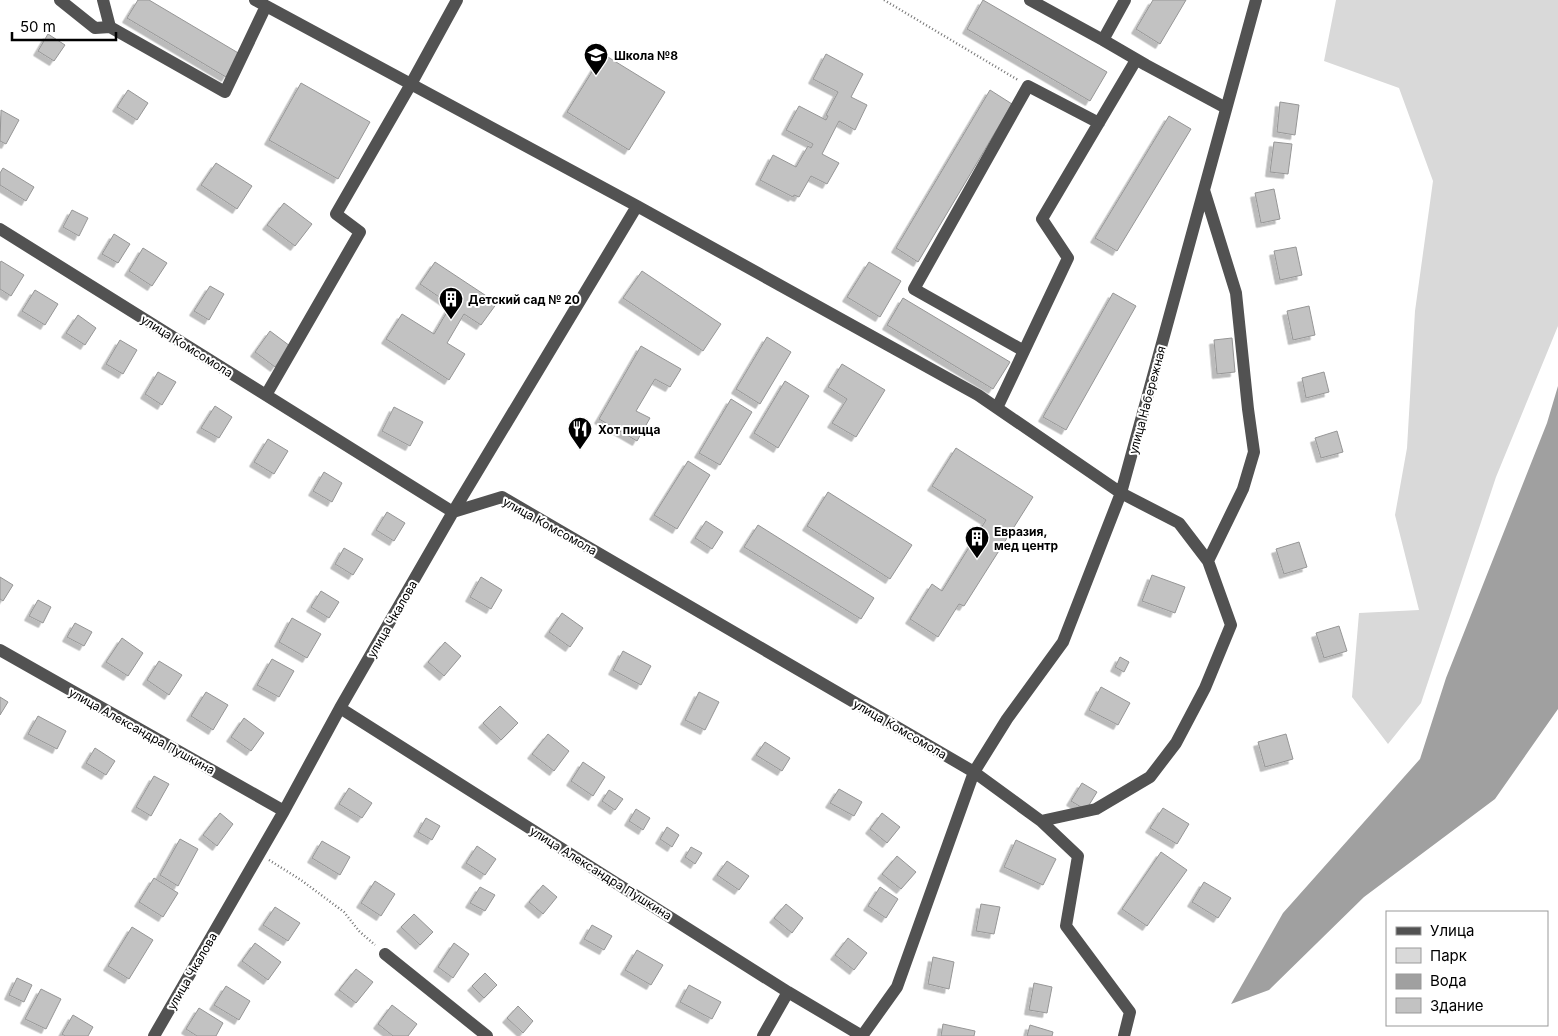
<svg xmlns="http://www.w3.org/2000/svg" width="1558" height="1036" viewBox="0 0 1558 1036" font-family="Inter,sans-serif">
  <defs>
    <filter id="shadow"><feDropShadow dx="-4.5" dy="4.5" stdDeviation="0" flood-color="#0004"/></filter>
  </defs>
  <rect width="100%" height="100%" fill="#fff"/>
  <path fill="#d9d9d9" d="M1336 0H1558V326L1496 477 1421 703 1388 744 1352 697 1359 613 1419 610 1395 515 1407 448 1415 311 1433 181 1399 88 1324 61Z"/>
  <path fill="#a0a0a0" d="M1558 386V709L1495 799 1364 897 1269 990 1231 1004 1283 913 1420 759 1446 678 1547 423Z"/>
  <path fill="#c2c2c2" stroke="#969696" filter="url(#shadow)" d="M138 0H149L240 54 226 77 127 18Z
    M983 0 1107 72 1090 101 967 29Z
    M1153 0H1186L1160 44 1136 29Z
    M48 34 65 45 54 61 38 51Z
    M603 54 665 92 629 150 567 112Z
    M826 54 863 74 851 97 867 105 855 130 839 121 822 154 839 163 827 184 811 176 799 197 794 195 793 197 760 180 773 155 796 167 808 146 811 148 813 144 786 130 799 106 826 120 828 116 826 115 838 92 813 79Z
    M301 83 370 122 338 179 269 140Z
    M128 90 148 103 137 120 117 107Z
    M990 90 1012 104 918 262 896 248Z
    M1280 102 1299 105 1295 135 1277 132Z
    M1 110 19 120 6 144 0 141Z
    M1169 116 1191 129 1117 251 1095 238Z
    M1274 142 1292 144 1288 174 1270 172Z
    M216 163 252 186 237 209 201 185Z
    M3 168 34 187 26 201 0 185V173Z
    M1274 189 1280 219 1261 223 1255 193Z
    M284 203 312 224 295 246 267 225Z
    M72 210 88 218 79 236 63 227Z
    M114 234 130 244 118 263 102 254Z
    M1296 247 1302 275 1280 280 1274 251Z
    M143 248 167 263 152 286 129 271Z
    M1 261 24 275 11 296 0 289V263Z
    M435 262 497 303 481 325 464 314 447 343 465 354 449 380 386 339 402 314 434 334 451 305 420 284Z
    M869 262 901 281 880 317 847 297Z
    M642 271 721 324 703 351 623 298Z
    M210 286 224 294 209 320 194 311Z
    M35 290 58 304 45 325 22 311Z
    M1113 293 1136 306 1066 430 1043 417Z
    M903 298 1010 362 993 389 887 325Z
    M1309 306 1315 335 1293 340 1287 311Z
    M78 315 96 328 85 345 66 333Z
    M270 331 290 346 275 367 255 352Z
    M767 337 791 352 760 404 736 389Z
    M1232 338 1235 372 1217 374 1214 340Z
    M120 340 137 350 123 374 106 364Z
    M641 346 681 369 670 387 655 379 636 411 650 418 637 441 599 419Z
    M842 364 885 390 856 437 832 423 847 399 828 387Z
    M158 372 176 382 162 405 145 394Z
    M1324 372 1329 392 1306 398 1302 378Z
    M785 381 809 396 778 448 754 433Z
    M731 399 752 412 720 465 699 453Z
    M215 406 232 417 219 438 201 428Z
    M394 407 423 422 410 446 382 431Z
    M1337 431 1343 452 1321 458 1315 438Z
    M268 439 288 451 274 474 254 462Z
    M956 448 1033 497 964 606 959 604 938 637 910 619 932 584 942 591 986 520 932 486Z
    M688 461 710 475 677 529 654 515Z
    M324 472 342 483 332 502 313 491Z
    M828 492 912 545 890 579 807 526Z
    M387 512 405 523 394 541 376 530Z
    M706 521 723 532 712 549 695 538Z
    M758 525 874 598 861 619 744 547Z
    M1299 542 1307 567 1284 574 1276 549Z
    M344 548 363 559 353 575 335 564Z
    M1152 575 1185 587 1175 613 1142 601Z
    M0 577 13 585 3 601 0 599Z
    M481 577 502 590 491 609 470 597Z
    M321 591 339 602 329 618 311 607Z
    M38 600 51 607 43 623 29 616Z
    M562 613 583 628 570 647 549 632Z
    M292 618 321 634 307 658 279 642Z
    M75 623 92 632 84 646 67 637Z
    M1339 626 1347 651 1324 658 1316 633Z
    M122 638 143 653 128 676 106 662Z
    M445 642 461 656 444 676 428 662Z
    M623 651 651 666 641 685 613 670Z
    M1120 657 1129 662 1124 672 1115 667Z
    M272 659 294 671 279 697 257 685Z
    M159 661 182 675 169 695 147 680Z
    M1101 687 1130 703 1118 725 1089 710Z
    M206 692 228 705 213 730 191 716Z
    M699 692 719 702 705 730 685 720Z
    M0 697 8 702 0 715Z
    M500 706 518 723 501 740 483 723Z
    M38 716 66 731 57 749 28 734Z
    M244 718 264 733 251 751 231 737Z
    M548 734 569 751 554 771 532 754Z
    M1286 734 1293 759 1265 767 1258 742Z
    M765 742 790 758 782 771 756 755Z
    M95 748 115 761 106 775 86 763Z
    M583 762 605 777 593 796 571 781Z
    M154 776 169 784 151 816 136 807Z
    M1082 783 1097 792 1086 810 1071 801Z
    M349 788 372 803 362 818 339 804Z
    M839 789 862 802 854 816 830 803Z
    M609 790 623 799 615 810 602 801Z
    M1163 808 1189 824 1177 844 1150 828Z
    M636 809 650 818 643 830 629 821Z
    M220 813 233 824 217 846 203 835Z
    M882 813 900 827 887 843 870 829Z
    M426 818 440 826 432 840 418 832Z
    M667 827 679 835 672 847 660 839Z
    M180 839 198 849 178 886 160 875Z
    M1016 840 1056 859 1043 885 1004 867Z
    M322 841 350 857 340 875 312 858Z
    M477 846 496 859 485 875 466 863Z
    M691 847 702 853 695 864 685 857Z
    M1161 852 1187 870 1147 926 1122 909Z
    M897 856 916 872 901 889 882 874Z
    M727 861 749 876 739 890 717 875Z
    M154 878 178 893 163 917 139 902Z
    M375 881 395 894 381 916 361 903Z
    M1204 882 1231 898 1218 918 1192 902Z
    M543 885 557 897 543 914 529 902Z
    M480 887 495 895 485 911 470 903Z
    M880 887 898 899 886 918 868 906Z
    M786 904 803 918 792 933 774 918Z
    M981 904 1000 907 994 934 976 931Z
    M275 907 300 923 288 941 263 925Z
    M414 914 433 932 420 945 401 927Z
    M592 925 612 936 604 950 584 939Z
    M132 927 153 940 129 979 108 966Z
    M848 938 867 953 854 970 835 955Z
    M255 943 281 962 268 980 242 961Z
    M454 943 469 954 453 978 438 967Z
    M637 950 663 965 651 985 625 970Z
    M933 957 954 962 949 989 928 984Z
    M356 969 373 982 356 1003 339 990Z
    M485 973 497 985 484 998 472 986Z
    M17 978 32 985 24 1002 9 995Z
    M1034 983 1052 987 1047 1013 1029 1010Z
    M689 985 721 1002 712 1019 680 1002Z
    M226 986 250 1001 239 1020 214 1005Z
    M41 989 61 999 46 1029 25 1019Z
    M392 1005 417 1024 408 1036H393L378 1024Z
    M518 1006 533 1021 523 1033 507 1018Z
    M199 1008 223 1023 216 1036H197L186 1029Z
    M73 1015 93 1027 88 1036H65L62 1034Z
    M943 1024 975 1031 974 1036H941Z
    M1030 1025 1053 1032 1052 1036H1027Z"/>
  <g fill="none" stroke-linecap="round" stroke-linejoin="round">
    <path stroke="#747474" stroke-width="2.5" stroke-dasharray="1 2.5" stroke-linecap="butt" d="M884 0 1018 80
      M269 860 301 880 344 912 359 931 375 945"/>
    <path stroke="#525252" stroke-width="12" d="M60 0 95 28 110 27 225 92 266 6
      M103 0 110 27
      M255 0 637 206 978 395 1121 493 1179 523 1208 561 1231 625 1205 688 1176 743 1150 777 1096 809 1041 821
      M1030 0 1103 40
      M1125 0 1103 40 1146 65 1226 108
      M1204 190 1236 293 1248 409 1254 452 1243 489 1208 561
      M0 229 453 512 502 497 974 772 1041 821 1078 856 1066 926 1130 1012 1124 1036
      M1024 351 914 289 1028 86 1099 123
      M266 395 360 232 336 214 411 84 457 0
      M997 408 1068 258 1042 219 1136 60
      M0 650 284 811
      M340 708 788 992 862 1036
      M385 954 487 1036
      M154 1036 284 811 340 708 453 512 637 206
      M763 1036 788 992
      M862 1036 897 987 974 772 1007 719 1063 642 1121 493 1256 0"/>
  </g>
  <defs>
    <symbol id="school-pin" viewBox="-11 -11 22 30"><path d="M0 17L-7.5 6A9.5 9.5 0 1 1 7.5 6Z" fill="#000" stroke="#fff"/><path d="M0-5L7-2L0 1L-7-2ZM-4 1L0 2.5L4 1V4Q0 6-4 4Z" fill="#fff"/></symbol>
    <symbol id="building-pin" viewBox="-11 -11 22 30"><path d="M0 17L-7.5 6A9.5 9.5 0 1 1 7.5 6Z" fill="#000" stroke="#fff"/><path d="M-4-6H4V6H1V3H-1V6H-4ZM-2.5-4.3h1.7v1.8h-1.7ZM.8-4.3h1.7v1.8H.8ZM-2.5-1h1.7V.8h-1.7ZM.8-1h1.7V.8H.8Z" fill="#fff"/></symbol>
    <symbol id="restaurant-pin" viewBox="-11 -11 22 30"><path d="M0 17L-7.5 6A9.5 9.5 0 1 1 7.5 6Z" fill="#000" stroke="#fff"/><path d="M-5-6h1v4h1v-4h1v4h1v-4h1v5L-1.5 .5V6h-2V.5L-5-1ZM5-6V6H3V1.5H1.5Q1.5-4 5-6Z" fill="#fff"/></symbol>
  </defs>
  <g fill-rule="evenodd">
    <use href="#school-pin" x="582" y="41" width="28" height="38"/>
    <use href="#building-pin" x="437" y="285" width="28" height="38"/>
    <use href="#restaurant-pin" x="566" y="415" width="28" height="38"/>
    <use href="#building-pin" x="963" y="524" width="28" height="38"/>
  </g>
  <g text-anchor="middle" dominant-baseline="central" stroke-width="4" stroke-linejoin="round" paint-order="stroke">
    <g font-size="12" font-weight="bold" fill="#000" stroke="#fff" text-anchor="start">
      <text x="614" y="55">Школа №8</text>
      <text x="468" y="299">Детский сад № 20</text>
      <text x="598" y="429">Хот пицца</text>
      <text x="994" y="531">Евразия,<tspan x="994" dy="14">мед центр</tspan></text>
    </g>
    <g font-size="12" fill="#000" stroke="#fff">
      <text transform="translate(187 346) rotate(32)">улица Комсомола</text>
      <text transform="translate(1147 400) rotate(-75)">улица Набережная</text>
      <text transform="translate(550 526) rotate(29)">улица Комсомола</text>
      <text transform="translate(392 619) rotate(-60)">улица Чкалова</text>
      <text transform="translate(900 729) rotate(30)">улица Комсомола</text>
      <text transform="translate(142 731) rotate(29)">улица Александра Пушкина</text>
      <text transform="translate(601 873) rotate(32)">улица Александра Пушкина</text>
      <text transform="translate(192 971) rotate(-60)">улица Чкалова</text>
    </g>
  </g>
  <rect x="1386" y="911" width="162" height="115" fill="#ffffff" stroke="#999999"/>
  <rect x="1396" y="927" width="25" height="8" fill="#525252" stroke="#999999"/>
  <text x="1430" y="936" font-size="15" fill="#000000">Улица</text>
  <rect x="1396" y="948" width="25" height="15" fill="#d9d9d9" stroke="#999999"/>
  <text x="1430" y="961" font-size="15" fill="#000000">Парк</text>
  <rect x="1396" y="974" width="25" height="15" fill="#a0a0a0" stroke="#999999"/>
  <text x="1430" y="986" font-size="15" fill="#000000">Вода</text>
  <rect x="1396" y="998" width="25" height="15" fill="#c2c2c2" stroke="#999999"/>
  <text x="1430" y="1011" font-size="15" fill="#000000">Здание</text>
  <path d="M12 32v8h104v-8" fill="none" stroke="#000000" stroke-width="2.5"/>
  <text x="20" y="32" font-size="15" fill="#000000" stroke="#ffffff" stroke-width="4" paint-order="stroke">50 m</text>
</svg>
